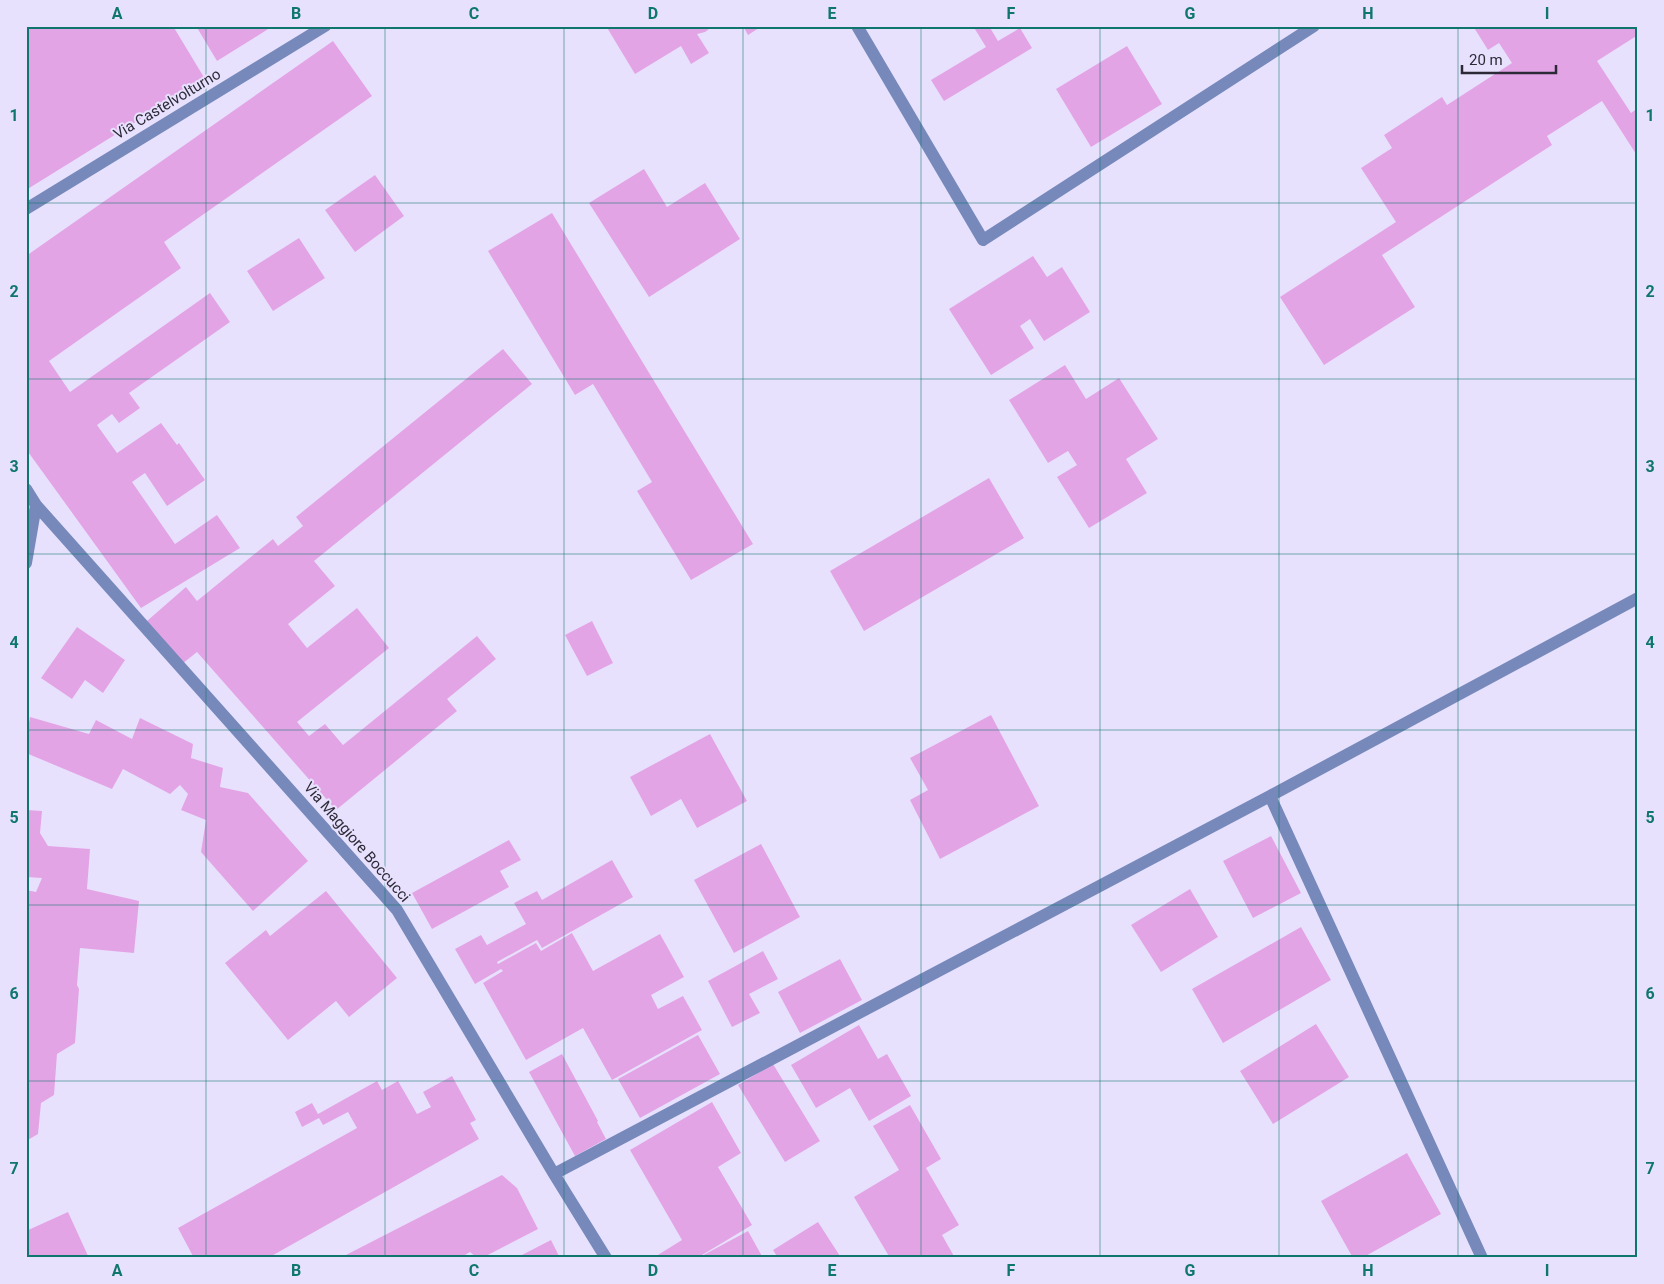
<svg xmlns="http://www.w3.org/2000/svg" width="1664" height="1284" viewBox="0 0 1664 1284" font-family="Roboto,sans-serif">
  <rect width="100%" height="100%" fill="#e8e1fe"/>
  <path fill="#e3a4e6" d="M26 26H173L205 79 26 190Z
    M196 26H273L217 61Z
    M606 26H713L705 32 697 34 709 53 691 64 681 46 635 74Z
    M743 26H762L748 35Z
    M973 26H989L998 41 1020 28 1032 48 944 101 931 80 986 47Z
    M1473 26H1638V35L1597 61 1631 113 1638 108V157L1602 101 1547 136 1552 145 1382 255 1415 307 1324 365 1280 297 1396 222 1361 168 1392 148 1384 135 1442 97 1447 105 1512 63 1499 43 1488 50Z
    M333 41 372 96 164 242 181 268 49 361 70 392 210 293 230 322 129 393 140 408 119 423 112 414 97 425 117 453 161 423 177 445 179 443 205 480 167 506 145 473 132 482 175 544 217 515 240 548 141 608 26 449V256Z
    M1127 46 1162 104 1091 147 1056 89Z
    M644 169 667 207 705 183 740 239 649 297 589 203Z
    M375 175 404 216 355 252 325 210Z
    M552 213 753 544 691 580 637 491 652 482 593 384 575 395 488 251Z
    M299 238 325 278 273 311 247 271Z
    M1033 256 1047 277 1062 267 1090 312 1044 341 1030 319 1020 326 1034 348 991 375 949 309Z
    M503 349 532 384 314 561 335 586 288 624 307 648 357 608 389 648 297 722 309 736 325 724 343 745 477 636 496 659 447 699 457 711 336 810 197 652 182 664 147 621 186 587 197 601 273 539 278 546 303 526 296 517Z
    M1065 365 1086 399 1119 378 1158 439 1126 459 1147 493 1089 528 1057 477 1077 465 1068 451 1048 463 1009 400Z
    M989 478 1024 538 864 631 830 571Z
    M592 621 613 663 587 676 565 635Z
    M77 627 125 660 103 693 85 680 72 699 41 678Z
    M991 715 1039 806 940 859 910 800 928 790 910 758Z
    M30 717 89 734 96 720 132 739 140 718 193 744 191 758 223 768 220 787 248 793 308 861 253 911 201 852 206 820 181 810 188 794 180 785 170 794 123 769 112 789 26 753V739Z
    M710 734 747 801 697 828 681 799 651 816 630 777Z
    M26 810 42 811 40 833 48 846 90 849 87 889 139 901 134 953 80 948 77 985 79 989 75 1043 57 1054 54 1095 41 1103 38 1134 26 1141V890L36 892 42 878 26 877Z
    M1271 836 1301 893 1253 918 1223 861Z
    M509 840 521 860 500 871 509 887 432 929 412 893Z
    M761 844 800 917 734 953 694 880Z
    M612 860 633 897 542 948 537 940 497 962 498 964 536 943 541 951 572 933 593 971 660 934 684 977 651 995 658 1009 683 996 702 1030 612 1080 583 1028 526 1060 483 983 503 971 501 969 475 984 455 949 481 935 487 945 526 924 514 903 537 891 542 900Z
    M1190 889 1218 937 1161 972 1131 925Z
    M326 891 397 978 349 1017 336 1001 288 1040 225 963 266 930 270 936Z
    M1301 927 1331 980 1223 1043 1192 989Z
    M763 951 778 979 749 994 760 1013 732 1027 708 981Z
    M840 959 862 1000 800 1033 778 992Z
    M1316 1024 1349 1077 1273 1124 1240 1071Z
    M859 1025 878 1059 887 1054 911 1096 869 1121 850 1088 816 1108 791 1065Z
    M698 1035 720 1074 640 1118 618 1079Z
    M562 1054 598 1121 597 1122 606 1139 575 1156 529 1072Z
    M773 1064 820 1141 785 1162 738 1085Z
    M452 1076 476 1120 470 1123 479 1139 268 1258H194L178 1228 357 1128 348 1112 323 1125 319 1118 302 1127 295 1112 312 1103 318 1114 377 1081 382 1090 398 1081 417 1114 431 1107 423 1092Z
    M712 1102 741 1153 718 1167 752 1225 697 1258H653L682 1240 630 1150Z
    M910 1105 941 1159 926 1168 959 1225 942 1235 955 1258H890L854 1197 899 1170 873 1126Z
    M1407 1153 1441 1214 1362 1258H1353L1321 1201Z
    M502 1175 517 1188 538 1229 482 1258H477L470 1252 460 1258H340Z
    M68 1212 89 1258H26V1231Z
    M818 1222 840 1256 836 1258H778L773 1250Z
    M748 1231 763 1258H698Z
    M551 1240 560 1258H516Z"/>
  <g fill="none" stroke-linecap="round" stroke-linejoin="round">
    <path stroke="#7689ba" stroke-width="12" d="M857 26 983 240 1314 26
      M26 209 325 26
      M26 489 36 505 397 910 554 1174 606 1258
      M26 563 36 505
      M554 1174 1270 796
      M1482 1258 1270 796 1638 598"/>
  </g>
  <path fill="none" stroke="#0f766e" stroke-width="1" stroke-opacity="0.55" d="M206 26V1258M385 26V1258M564 26V1258M743 26V1258M921 26V1258M1100 26V1258M1279 26V1258M1458 26V1258M26 203H1638M26 379H1638M26 554H1638M26 730H1638M26 905H1638M26 1081H1638"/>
  <g text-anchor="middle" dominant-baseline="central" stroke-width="4" stroke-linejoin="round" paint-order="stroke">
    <g font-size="15" fill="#2d2a37" stroke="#e8e1fe">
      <text transform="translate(167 104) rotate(-31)">Via Castelvolturno</text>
      <text transform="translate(357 842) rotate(49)">Via Maggiore Boccucci</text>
    </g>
  </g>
  <rect width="1664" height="1284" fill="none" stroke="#e8e1fe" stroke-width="55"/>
  <path d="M1462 65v8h94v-8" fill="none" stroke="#2d2a37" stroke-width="2.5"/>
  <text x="1469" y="65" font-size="15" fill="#2d2a37" stroke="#e8e1fe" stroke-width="4" paint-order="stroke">20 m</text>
  <rect x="28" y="28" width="1608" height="1228" fill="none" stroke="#0f766e" stroke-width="2"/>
  <g font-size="16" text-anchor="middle" font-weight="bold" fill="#0f766e">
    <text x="117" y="19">A</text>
    <text x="296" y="19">B</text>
    <text x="474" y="19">C</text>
    <text x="653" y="19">D</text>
    <text x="832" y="19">E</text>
    <text x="1011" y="19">F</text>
    <text x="1190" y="19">G</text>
    <text x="1368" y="19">H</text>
    <text x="1547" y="19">I</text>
    <text x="14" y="121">1</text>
    <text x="1650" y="121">1</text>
    <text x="14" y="297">2</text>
    <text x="1650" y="297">2</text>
    <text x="14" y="472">3</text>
    <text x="1650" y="472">3</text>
    <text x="14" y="648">4</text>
    <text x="1650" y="648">4</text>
    <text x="14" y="823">5</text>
    <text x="1650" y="823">5</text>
    <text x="14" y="999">6</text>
    <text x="1650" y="999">6</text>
    <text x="14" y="1174">7</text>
    <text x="1650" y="1174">7</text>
    <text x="117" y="1276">A</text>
    <text x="296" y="1276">B</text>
    <text x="474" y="1276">C</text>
    <text x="653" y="1276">D</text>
    <text x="832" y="1276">E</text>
    <text x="1011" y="1276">F</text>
    <text x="1190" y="1276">G</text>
    <text x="1368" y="1276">H</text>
    <text x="1547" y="1276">I</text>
  </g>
</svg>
